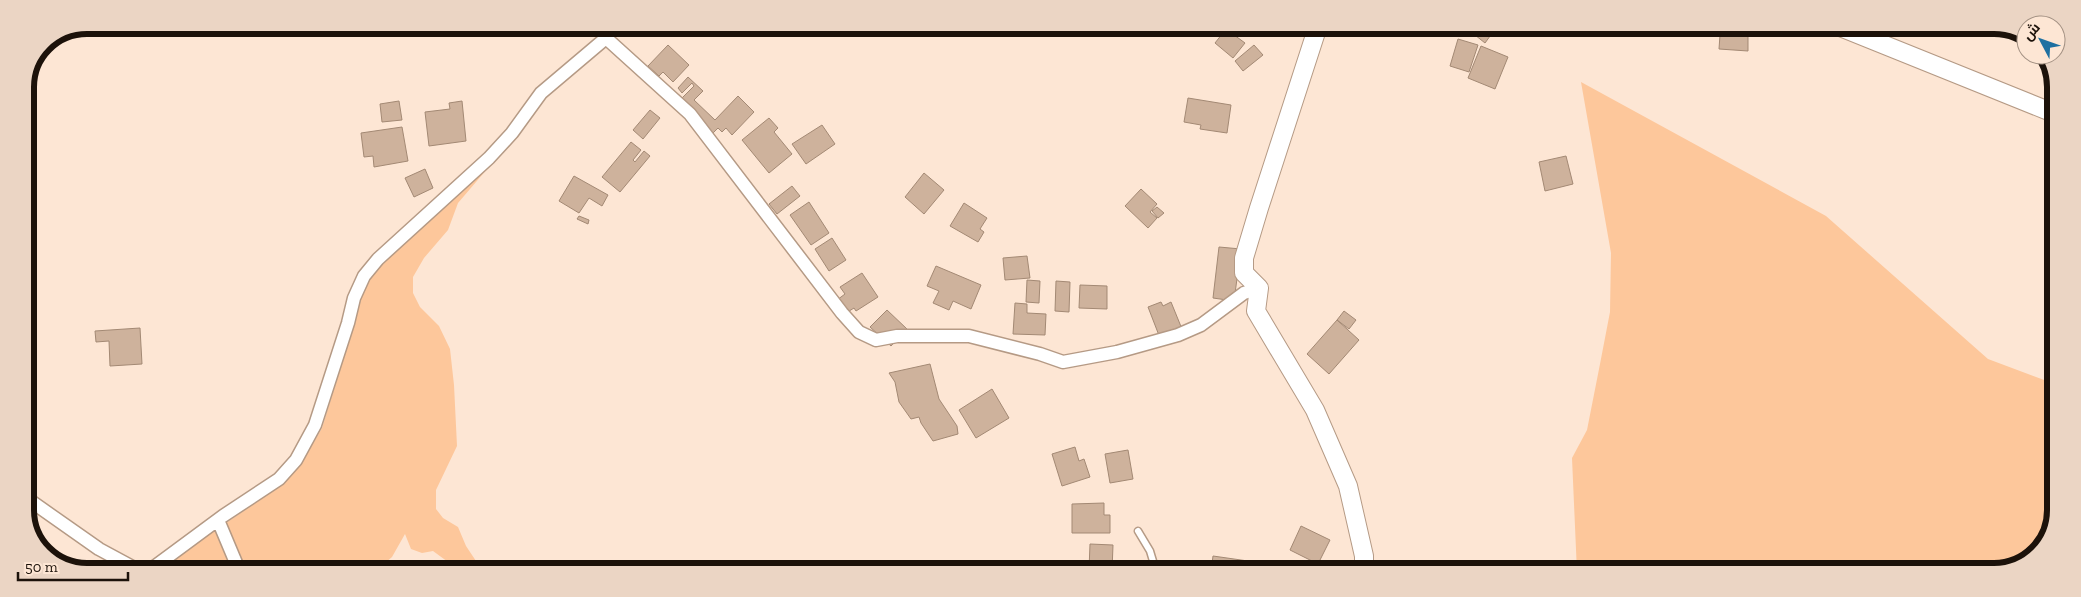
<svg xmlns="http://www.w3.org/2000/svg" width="2081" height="597" viewBox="0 0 2081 597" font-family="'Zilla Slab',Cairo,serif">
  <rect width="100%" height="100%" fill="#fde6d4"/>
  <path fill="#fdc79b" d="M1581 82 1826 216 1988 359 2055 384 2054 526 2032 559 1995 572H1577L1572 458 1587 430 1600 364 1610 312 1611 253Z
    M494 161 458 203 448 230 424 258 413 277V293L420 307 439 326 450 349 454 385 457 446 436 490V509L443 518 458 527 466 546 482 570H459L433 551 422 553 411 549 405 534 392 557 377 570H300L299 569 297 570H246L226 523 283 484 301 464 322 428 354 324 359 300 370 277 411 236Z
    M215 530 231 570H160Z"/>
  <path fill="#ceb29c" stroke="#a38974" d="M1255 26H1268L1267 30Z
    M1474 26H1485L1493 32 1485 43 1470 31Z
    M1226 29 1245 43 1233 58 1215 43Z
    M1720 35 1748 36V51L1719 49Z
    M1458 39 1478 45 1469 72 1450 66Z
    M668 45 689 65 673 82 663 72 659 76 648 66Z
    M1254 45 1263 55 1243 71 1235 61Z
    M1481 46 1508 57 1495 89 1468 78Z
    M688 77 703 91 694 100 715 120 738 96 754 112 732 135 726 128 722 132 718 128 711 135 678 102 694 86 692 83 682 93 678 88Z
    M1188 98 1231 105 1227 133 1200 129 1201 125 1184 122Z
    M399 101 402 120 382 122 380 104Z
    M462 101 466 141 429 146 425 112 450 109 449 103Z
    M650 110 660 118 643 139 633 130Z
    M769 118 778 128 774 132 792 154 769 173 742 140Z
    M822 125 835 144 806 164 792 144Z
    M402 127 408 161 374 167 373 156 364 157 361 133Z
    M631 142 641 150 633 160 635 162 644 151 650 156 620 192 602 177Z
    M1566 156 1573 184 1545 191 1539 162Z
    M425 169 433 188 414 197 405 178Z
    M924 173 944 190 924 214 905 197Z
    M574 176 608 195 602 206 589 198 579 213 559 201Z
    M792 186 800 196 777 214 769 204Z
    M1141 189 1157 204 1150 212 1157 218 1148 228 1125 206Z
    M809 202 829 233 811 245 790 215Z
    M964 203 987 218 980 229 984 232 978 242 950 226Z
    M1157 207 1164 213 1158 218 1152 211Z
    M579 216 589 220 588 224 577 219Z
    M832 238 846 260 829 271 815 249Z
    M1219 247 1241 249 1234 301 1213 298Z
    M1027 256 1030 278 1005 280 1003 258Z
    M936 266 981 285 971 309 953 301 949 310 933 303 939 291 927 286Z
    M862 273 878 297 856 311 854 308 846 313 837 300 845 294 840 287Z
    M1027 280 1040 281 1039 303 1026 302Z
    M1056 281 1070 282 1069 312 1055 311Z
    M1080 285 1107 286V309L1079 308Z
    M1161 302 1163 306 1171 302 1182 329 1160 338 1148 307Z
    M1015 303 1027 304V313L1046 314 1045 335 1013 334Z
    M887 310 907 329 891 346 870 327Z
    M1344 311 1356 320 1349 329 1337 320Z
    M1337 320 1359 340 1329 374 1307 354Z
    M140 328 142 364 110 366 109 341 96 342 95 331Z
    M930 364 939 399 957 426 958 434 933 441 921 423 919 417 911 419 899 402 895 382 889 373Z
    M992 389 1009 418 976 438 959 410Z
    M1075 447 1079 461 1084 459 1090 477 1062 486 1052 454Z
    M1128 450 1133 479 1110 483 1105 454Z
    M1104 503V515H1110V533H1072V504Z
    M1301 526 1330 540 1318 564 1290 550Z
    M1090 544 1113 545 1112 571 1089 570Z
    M1213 556 1248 561 1246 571H1211Z"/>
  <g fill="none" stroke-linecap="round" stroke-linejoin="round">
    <defs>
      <path id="lane" d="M1138 531 1150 551 1156 571"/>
      <path id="street" d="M601 26 606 38 690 114 842 313 859 332 876 340 897 336H969L1040 354 1063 362 1117 352 1178 335 1201 325 1244 293 1259 288
        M25 497 99 549 138 570
        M218 520 239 570
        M150 570 223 516 279 479 296 460 315 425 348 323 354 298 364 276 378 259 489 158 512 133 541 93 606 38 615 26"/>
      <path id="secondary" d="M1318 26 1259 208 1244 258V273L1259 288 1256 311 1315 410 1348 486 1364 556V571
        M1840 27 2056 114"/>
    </defs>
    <use href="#lane" stroke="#b59a85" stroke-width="9"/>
    <use href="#street" stroke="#b59a85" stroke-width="15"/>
    <use href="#secondary" stroke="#b59a85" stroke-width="20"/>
    <use href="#lane" stroke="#fff" stroke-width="6"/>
    <use href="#street" stroke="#fff" stroke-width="12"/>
    <use href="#secondary" stroke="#fff" stroke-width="18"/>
  </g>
  <path d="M0 0H2081V597H0ZM87 34H1994A53 53 0 0 1 2047 87V510A53 53 0 0 1 1994 563H87A53 53 0 0 1 34 510V87A53 53 0 0 1 87 34Z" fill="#ebd5c4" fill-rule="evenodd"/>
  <path fill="none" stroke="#1c120a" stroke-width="6" d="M87 34H1994A53 53 0 0 1 2047 87V510A53 53 0 0 1 1994 563H87A53 53 0 0 1 34 510V87A53 53 0 0 1 87 34Z"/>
  <g transform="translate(2041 40) rotate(311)"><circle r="24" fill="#fde6d4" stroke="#a39183"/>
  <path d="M0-4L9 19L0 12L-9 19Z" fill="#1e70a1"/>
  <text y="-8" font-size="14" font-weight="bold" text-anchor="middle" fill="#1c120a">ش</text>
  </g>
  <path d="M18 572v8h110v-8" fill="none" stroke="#1c120a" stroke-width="2.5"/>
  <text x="25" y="572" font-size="15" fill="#1c120a" stroke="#fde6d4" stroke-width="4" paint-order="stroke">50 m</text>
</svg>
